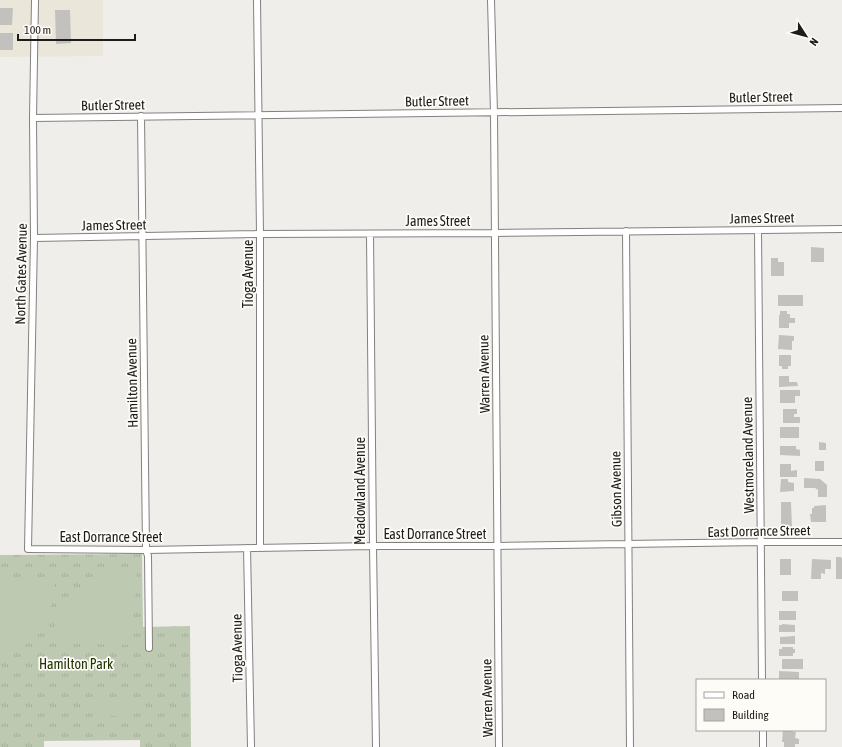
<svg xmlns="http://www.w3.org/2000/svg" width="842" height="747" viewBox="0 0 842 747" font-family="'Asap Condensed',sans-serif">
  <defs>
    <pattern id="grass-tufts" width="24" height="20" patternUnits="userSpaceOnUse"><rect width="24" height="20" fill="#bec9b2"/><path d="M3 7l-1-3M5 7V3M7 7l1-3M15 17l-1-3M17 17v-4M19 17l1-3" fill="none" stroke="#a3ac98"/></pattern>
  </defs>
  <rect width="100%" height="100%" fill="#f0eeea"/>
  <path fill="#ebe6da" d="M0 0H103V56L0 57Z"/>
  <path fill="url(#grass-tufts)" d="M142 554 143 627 190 626 191 747H140V740L44 741V747H0V555Z"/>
  <path fill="#bec9b2" d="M115 571 137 572 130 645 53 643C54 634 55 623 58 615 70 587 89 580 115 571Z
    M0 579 55 583C54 590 54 598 51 605 43 628 23 648 0 655Z
    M94 698 128 699V716H94Z"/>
  <path fill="#c3c1bd" d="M0 8H13L12 25H0Z
    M55 10H70L71 43 56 44Z
    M0 33H13V50H0Z
    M811 247 824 248V262H811Z
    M771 258H778V262H784V276H771Z
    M778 295H803V306H778Z
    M780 311H787V314H790V318H795V323H789V328H779V315H780Z
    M779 335 794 336V341H792V350L778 349Z
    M779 355H791V366H788V369H782V366H779Z
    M779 376H789V382H797L798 386 779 387Z
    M780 390H800V396H795V403H780Z
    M783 409H797V414H794V417H800V423H783Z
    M780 427H799V438H780Z
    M819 442 826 443V450H819Z
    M780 446H796V449L800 450V456L780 455Z
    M815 461H824V471H815Z
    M780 464H791V471L797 470V477H780Z
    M804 478 820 479 827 485V497H818V490L815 488H804Z
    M781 479H788V482L794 483V491L780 492Z
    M781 502H791L792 528H781Z
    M826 505V522H811L810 514H812V508H814V506Z
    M836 557H841L842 559V579H836Z
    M780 559H791V575H780Z
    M812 559 831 560V569H825V574L821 573V579H811Z
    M782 591H798V601H782Z
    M779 611H796V620H779Z
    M782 624 795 625V632H779V625H782Z
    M795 636V644H780V637Z
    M782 647H793V649H795V653H793V656H779V649H782Z
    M62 656 82 657V667L61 666Z
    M782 659H803V669H782Z
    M779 671 799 672V680H779Z
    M783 730H793V732H796L795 738 799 739V744H795V747H784V742H782Z"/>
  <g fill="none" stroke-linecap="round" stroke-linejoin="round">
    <defs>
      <path id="minor" d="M35 0 33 118 34 238 28 549 146 550 373 546H497L761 542H842
        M257 0 260 234V547
        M491 0 494 113 499 747
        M141 116 146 550 148 556 149 648
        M33 118 842 108
        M758 230 762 680
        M626 231 630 747
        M370 234 373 546 376 747
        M34 238 260 234 494 233 842 229
        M247 548 251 747
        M763 730V747"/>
    </defs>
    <use href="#minor" stroke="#83817e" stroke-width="8"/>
    <use href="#minor" stroke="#fff" stroke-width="6"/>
  </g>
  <g text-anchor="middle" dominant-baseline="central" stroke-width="3.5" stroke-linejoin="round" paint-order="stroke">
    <g font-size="14" fill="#1d1c1b" stroke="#fefcf7">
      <text transform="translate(761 97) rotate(-1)">Butler Street</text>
      <text transform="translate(437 101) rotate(-1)">Butler Street</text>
      <text transform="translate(113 105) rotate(-1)">Butler Street</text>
      <text transform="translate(762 218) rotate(-1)">James Street</text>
      <text x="438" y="221">James Street</text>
      <text transform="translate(114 225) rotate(-1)">James Street</text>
      <text transform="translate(21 274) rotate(-89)">North Gates Avenue</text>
      <text transform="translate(248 274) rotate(-90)">Tioga Avenue</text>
      <text transform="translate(484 374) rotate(-91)">Warren Avenue</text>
      <text transform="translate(132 383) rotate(-91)">Hamilton Avenue</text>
      <text transform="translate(748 455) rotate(-91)">Westmoreland Avenue</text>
      <text transform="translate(616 489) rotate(-91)">Gibson Avenue</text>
      <text transform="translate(360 491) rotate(-90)">Meadowland Avenue</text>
      <text transform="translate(759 531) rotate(-1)">East Dorrance Street</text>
      <text x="435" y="534">East Dorrance Street</text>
      <text x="111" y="537">East Dorrance Street</text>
      <text transform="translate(237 648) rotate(-91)">Tioga Avenue</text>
      <text transform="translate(487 698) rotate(-91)">Warren Avenue</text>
    </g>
    <g font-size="14" fill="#203102" stroke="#fefcf7">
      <text x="76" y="664">Hamilton Park</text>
    </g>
  </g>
  <rect x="696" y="679" width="130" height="52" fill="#fefcf7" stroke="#a4a29f"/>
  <rect x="704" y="692" width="20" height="6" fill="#ffffff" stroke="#a4a29f"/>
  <text x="732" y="699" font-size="12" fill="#1d1c1b">Road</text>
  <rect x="704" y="709" width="20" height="12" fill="#c3c1bd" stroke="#a4a29f"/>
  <text x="732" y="719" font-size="12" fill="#1d1c1b">Building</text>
  <g transform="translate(806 36) rotate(126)" stroke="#fefcf7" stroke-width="3" paint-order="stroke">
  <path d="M0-3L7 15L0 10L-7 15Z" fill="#1d1c1b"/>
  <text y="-6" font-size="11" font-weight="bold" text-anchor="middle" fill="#1d1c1b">N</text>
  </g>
  <path d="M18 34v6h117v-6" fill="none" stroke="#1d1c1b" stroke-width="2"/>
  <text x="24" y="34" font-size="12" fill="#1d1c1b" stroke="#fefcf7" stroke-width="3" paint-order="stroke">100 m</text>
</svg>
